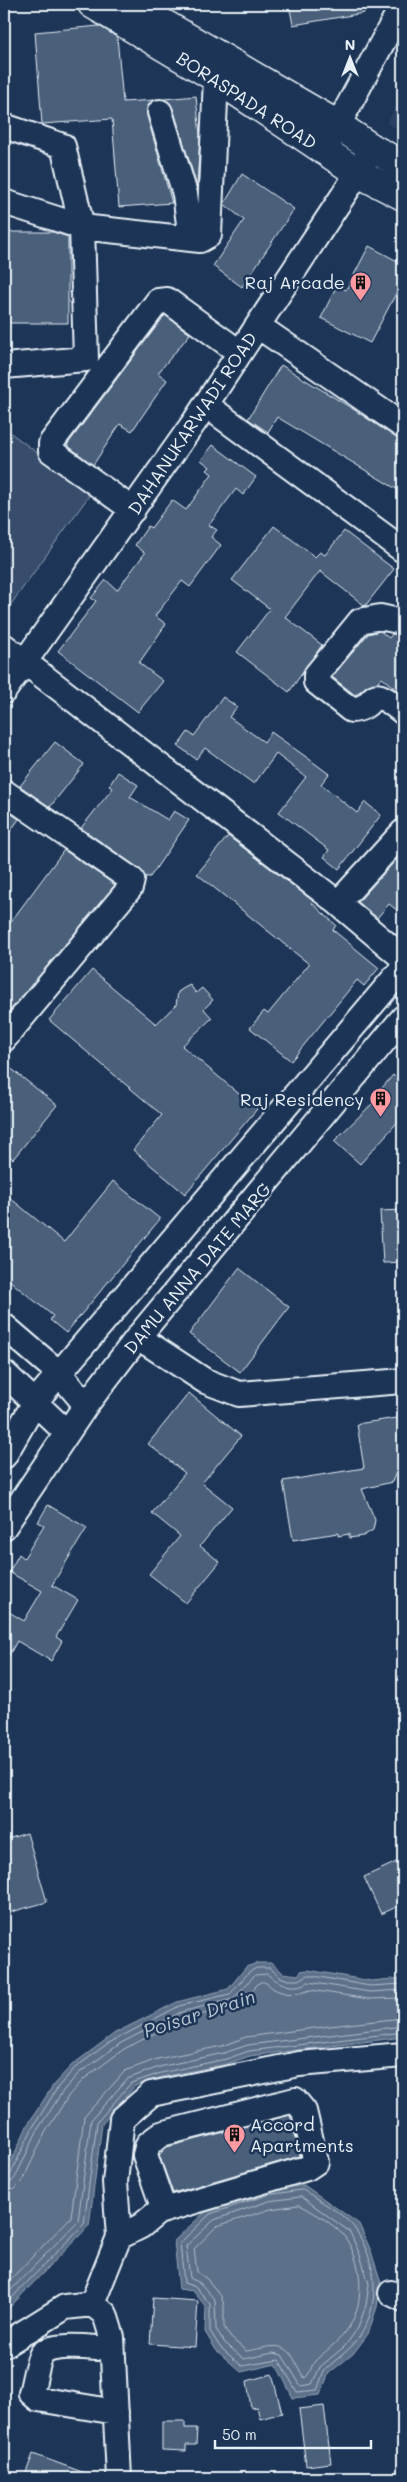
<svg xmlns="http://www.w3.org/2000/svg" width="407" height="2482" viewBox="0 0 407 2482" font-family="Mali,sans-serif">
  <rect width="100%" height="100%" fill="#1d3557"/>
  <filter id="ink" filterUnits="userSpaceOnUse"><feTurbulence type="fractalNoise" baseFrequency=".02" numOctaves="2"/><feDisplacementMap in="SourceGraphic" scale="10" xChannelSelector="R" yChannelSelector="G"/><feConvolveMatrix kernelMatrix="1 2 1 2 8 2 1 2 1" color-interpolation-filters="sRGB"/></filter>
  <g filter="url(#ink)">
    <path fill="#2a4162" d="M403 96V132L386 123Z"/>
    <path fill="#374d6c" stroke="#909fb2" d="M4 428 91 493 4 614Z"/>
    <path fill="#5d7089" stroke="#95a4b5" d="M257 1963H272L283 1973 298 1975 301 1971 308 1970 371 1981 403 1978V2037L250 2056 227 2064 162 2077 135 2086 102 2124 89 2226 4 2313V2177L28 2124 54 2084 72 2065 115 2033 177 2002 228 1989 246 1967Z
      M304 2185 359 2224 371 2251 381 2283 377 2307 368 2334 353 2354 329 2373 320 2395 293 2398 276 2364 241 2372 216 2350 205 2332 206 2307 193 2291 179 2289 174 2241 207 2210 266 2190Z"/>
    <g fill="none" stroke-linecap="round" stroke-linejoin="round">
      <path stroke="#b0bdcc" stroke-width="1" d="M4 2177 10 2175 33 2127 58 2087 75 2068 107 2044 179 2006 230 1994 250 1971 257 1968H270L280 1977 288 1980H299L308 1975 370 1986 403 1984
        M4 2184 10 2183 15 2178 38 2129 63 2091 79 2073 121 2043 181 2012 233 1999 255 1975 267 1974C280 1984 293 1991 308 1982L370 1992 403 1990
        M303 2190C317 2199 346 2215 355 2229 376 2260 381 2298 363 2331 354 2348 339 2356 326 2369 322 2374 320 2384 317 2390L297 2392 279 2360 242 2366 220 2347 210 2331V2304L196 2287 184 2283 180 2243 210 2214 267 2195Z
        M4 2191 15 2189 22 2182 45 2133 69 2095 84 2079 124 2049 183 2019 236 2006 260 1982C267 1981 269 1986 274 1989 285 1995 298 1995 310 1990L369 1999 403 1998
        M302 2197 350 2232 360 2255 369 2284 366 2305 358 2328 345 2346 320 2367 312 2384 301 2386 282 2355 273 2353 244 2359 225 2343 216 2329 215 2300 200 2283 190 2278 186 2246 214 2220 269 2201Z
        M300 2205C314 2213 333 2223 344 2236 362 2260 366 2301 349 2327 341 2340 329 2348 317 2359 311 2364 311 2373 305 2378 300 2373 297 2364 293 2357 283 2339 263 2349 246 2351L231 2338 224 2327V2305L221 2296 207 2279 197 2272 194 2249 217 2226 271 2209Z
        M4 2286 71 2217 84 2117 125 2071 157 2059 222 2046 246 2037 330 2026 403 2018
        M4 2297 78 2221 91 2120 127 2079 159 2067 224 2053 248 2045 403 2026
        M4 2306 84 2224 97 2122 131 2083 161 2073 226 2059 249 2051 403 2032"/>
    </g>
    <path fill="#495e7a" stroke="#e8f1f8" d="M289 4H364V13L293 25Z
      M99 26 117 37 123 102 155 100 147 108V116L172 203 119 207 112 119 42 124 35 32Z
      M196 96 200 135 197 187 173 108 164 99Z
      M242 174 294 209 242 287 213 266 244 220 224 204Z
      M4 232H53L68 237V323H4Z
      M369 246 403 264V280L370 343 321 318 337 285 346 290Z
      M165 315 190 334 158 373 167 380 132 431 120 424 93 465 67 445Z
      M281 365 353 409 395 437 403 440V493L277 417 268 432 248 419Z
      M213 445 256 477 243 495 236 489 209 525 217 530 211 537 221 545 190 587 182 581 155 616 166 624 139 663 163 681 138 712 58 651 96 601 91 598 106 580 117 590 145 553 135 545 148 526 151 528 172 500 186 510 212 474 207 470 210 467 201 460Z
      M274 526 315 557 320 552 325 555 344 531 394 569 365 606 320 571 285 617 322 645 289 692 237 652 270 609 232 580Z
      M380 631 389 638 392 634 403 635V695L382 678 377 683 368 685 355 695 332 677 368 634Z
      M223 697 237 707 229 717 264 742 271 732 309 759 329 774 321 784 357 813 365 802 381 815 339 869 324 857 329 850 279 812 306 777 276 754 254 784 205 748 196 759 178 746 188 732 194 736Z
      M55 742 84 764 50 807 20 786Z
      M118 772 138 785 130 797 168 820 174 811 189 820 150 877H145L140 869 81 828 113 788 109 786Z
      M4 809 19 819 4 840Z
      M228 836 313 901 312 903 336 925 333 930 379 968 364 986 357 980 291 1061 250 1028 264 1011 268 1014 309 964 197 874Z
      M64 850 115 885 4 1018V931Z
      M403 852V915L389 904 377 918 358 902Z
      M92 970 156 1024 176 1005 178 992 184 988 190 985 196 993 202 988 213 1000 204 1009 212 1018 182 1046 257 1109 185 1194 133 1150 162 1115 49 1020Z
      M4 1063 57 1105 13 1159 4 1152Z
      M393 1075 403 1085V1116L360 1164 334 1141 377 1099 375 1096Z
      M113 1181 160 1219 66 1333 50 1320 53 1316 4 1276V1193L64 1242Z
      M403 1210V1262L383 1263 380 1211Z
      M239 1268 289 1307 240 1372 189 1334Z
      M189 1393 241 1436 202 1483 232 1507 200 1546 220 1562 186 1603 149 1574 180 1536 152 1513 185 1473 148 1444Z
      M403 1417V1472H396L392 1482 362 1489 375 1520 373 1530 363 1536 349 1538V1534L338 1536V1533L293 1540 283 1481 364 1468 357 1424Z
      M48 1505 87 1528 52 1585 78 1600 56 1637 62 1641 51 1661 17 1641 4 1664V1609L24 1621 42 1591 9 1572 19 1554 24 1558 44 1525 38 1522Z
      M27 1833 47 1902 4 1914V1840Z
      M403 1859V1904L381 1914 364 1877Z
      M290 2115 300 2156 173 2193 159 2155 167 2147Z
      M153 2298 198 2301 195 2347 150 2344Z
      M272 2374 282 2413 260 2419 257 2407 251 2408 247 2381Z
      M324 2406 331 2463 306 2466 299 2409Z
      M162 2421H185V2428H197L196 2445H186V2451L162 2450Z
      M33 2454 93 2476V2478H24Z"/>
    <g fill="none" stroke-linecap="round" stroke-linejoin="round">
      <defs>
        <path id="minor" d="M160 112 185 194 191 239
          M4 126 63 146 82 227
          M329 142 403 4
          M4 202 82 227
          M258 326 403 426
          M4 366 86 359 82 227 200 240 209 235 216 78
          M206 405 403 550
          M133 510 51 451V443L158 301 167 300 239 352
          M403 622 380 617 360 621 316 675V682L351 710C382 708 362 679 403 712
          M4 646 338 903 403 958
          M4 691 195 421 358 173 372 148
          M4 792 132 880 130 888 4 1039
          M338 903 403 832
          M4 1326 60 1374 86 1405
          M138 1337 205 1381 239 1394 403 1381
          M4 1373 67 1433
          M4 1456 35 1402 403 968
          M4 1527 86 1405 138 1337 403 1018
          M119 2237 141 2226 158 2212 307 2168 316 2162 304 2111 295 2100 161 2134 148 2144 145 2155 164 2210
          M391 2293 403 2299
          M92 2304 119 2237 115 2182 122 2119 151 2094 299 2064 403 2055
          M4 2345 65 2307 92 2304 105 2314 112 2337 119 2478
          M97 2348C85 2347 49 2344 42 2354 37 2361 34 2383 31 2393L38 2399 116 2412"/>
        <path id="major" d="M92 4 216 78 358 173 403 196
          M130 4 338 125 372 148 403 165"/>
      </defs>
      <use href="#minor" stroke="#e8f1f8" stroke-width="28"/>
      <use href="#major" stroke="#e8f1f8" stroke-width="31"/>
      <use href="#minor" stroke="#1d3557" stroke-width="24"/>
      <use href="#major" stroke="#1d3557" stroke-width="28"/>
    </g>
  </g>
  <defs>
    <symbol id="building-pin" viewBox="-11 -11 22 30"><path d="M0 17L-7.5 6A9.5 9.5 0 1 1 7.5 6Z" fill="#ff9aa2" stroke="#1d3557"/><path d="M-4-6H4V6H1V3H-1V6H-4ZM-2.5-4.3h1.7v1.8h-1.7ZM.8-4.3h1.7v1.8H.8ZM-2.5-1h1.7V.8h-1.7ZM.8-1h1.7V.8H.8Z" fill="#111"/></symbol>
  </defs>
  <g fill-rule="evenodd">
    <use href="#building-pin" x="348" y="270" width="25" height="34"/>
    <use href="#building-pin" x="368" y="1086" width="25" height="34"/>
    <use href="#building-pin" x="222" y="2122" width="25" height="34"/>
  </g>
  <g text-anchor="middle" dominant-baseline="central" stroke-width="5" stroke-linejoin="round" paint-order="stroke">
    <g font-size="18" fill="#e8f1f8" stroke="#1d3557">
      <text transform="translate(247 100) rotate(33)">BORASPADA ROAD</text>
      <text transform="translate(192 423) rotate(-56)">DAHANUKARWADI ROAD</text>
      <text transform="translate(197 1268) rotate(-50)">DAMU ANNA DATE MARG</text>
    </g>
    <g font-size="18" fill="#e8f1f8" stroke="#1d3557" text-anchor="end">
      <text x="345" y="282">Raj Arcade</text>
      <text x="364" y="1099">Raj Residency</text>
      <text x="250" y="2124" text-anchor="start">Accord<tspan x="250" dy="21">Apartments</tspan></text>
    </g>
    <g font-size="19" font-style="italic" fill="#b7c4d1" stroke="#1d3557">
      <text transform="translate(199 2013) rotate(-18)">Poisar Drain</text>
    </g>
  </g>
  <rect width="407" height="2482" fill="none" stroke="#1d3557" stroke-width="20"/>
  <rect x="10" y="10" width="387" height="2462" fill="none" stroke="#e8f1f8" stroke-width="2" filter="url(#ink)"/>
  <g transform="translate(350 58)" stroke="#1d3557" stroke-width="4" paint-order="stroke">
  <path d="M0-4L9 19L0 12L-9 19Z" fill="#e8f1f8"/>
  <text y="-8" font-size="14" font-weight="bold" text-anchor="middle" fill="#e8f1f8">N</text>
  </g>
  <path d="M215 2440v8h156v-8" fill="none" stroke="#e8f1f8" stroke-width="2.5"/>
  <text x="222" y="2440" font-size="15" fill="#e8f1f8" stroke="#1d3557" stroke-width="4" paint-order="stroke">50 m</text>
</svg>
